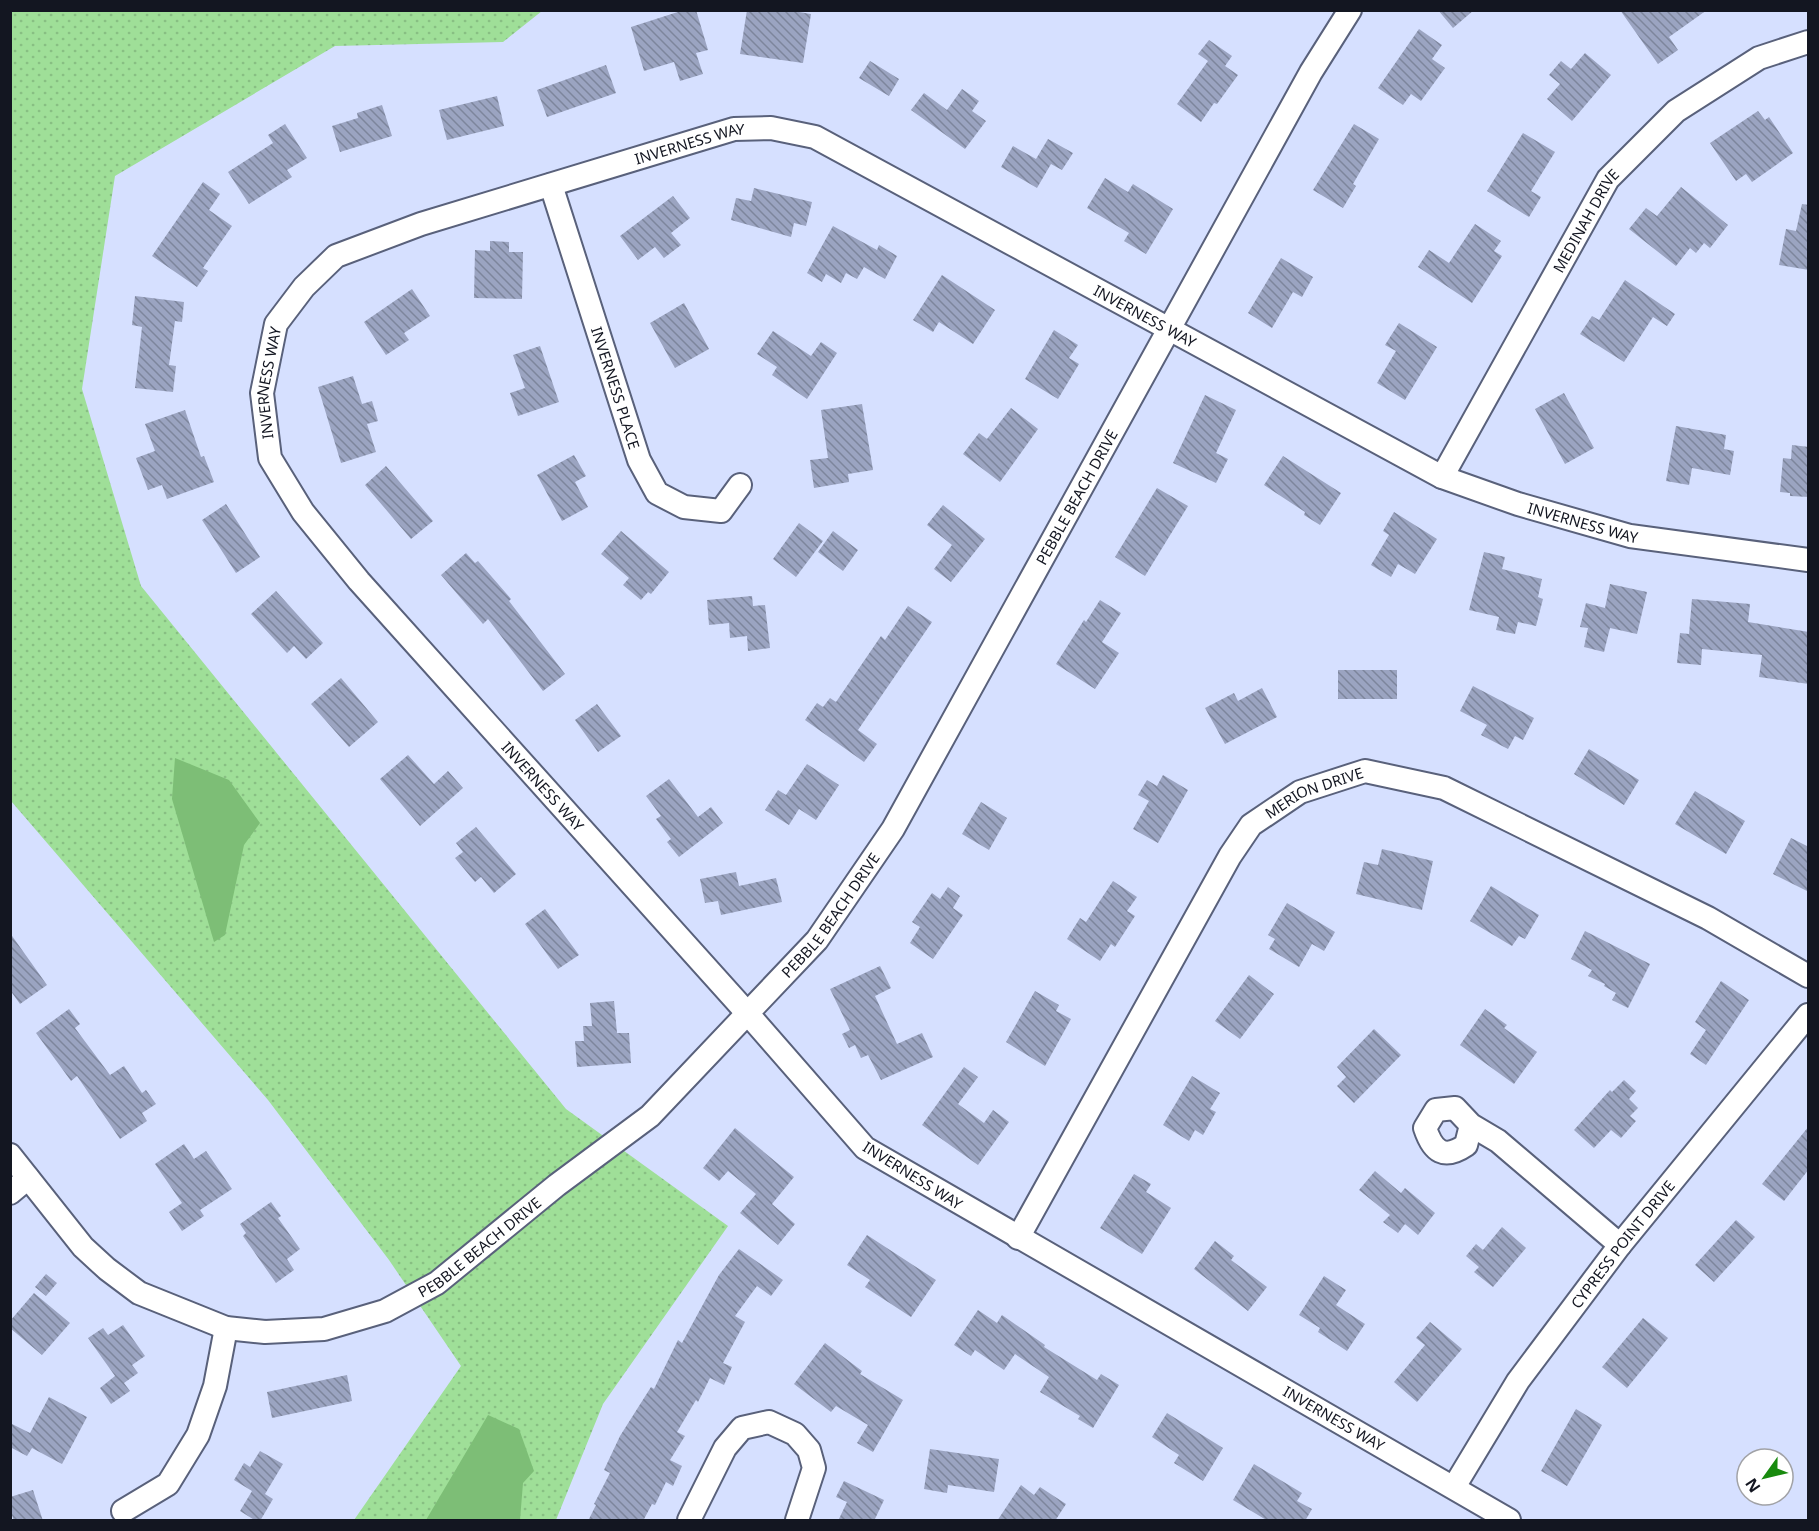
<svg xmlns="http://www.w3.org/2000/svg" width="1819" height="1531" viewBox="0 0 1819 1531" font-family="'Noto Sans',sans-serif">
  <defs>
    <pattern id="grass-dots" width="8" height="8" patternUnits="userSpaceOnUse" patternTransform="scale(1.5)"><rect width="8" height="8" fill="#9fdf98"/><path d="M2 2h.1M6 6h.1" fill="none" stroke="#88bf83" stroke-width="1.8" stroke-linecap="round"/></pattern>
    <pattern id="building-back-hatch" width="6" height="6" patternUnits="userSpaceOnUse" patternTransform="scale(1.5)"><rect width="6" height="6" fill="#9ba4c1"/><path d="M-1 5l2 2M0 0l6 6M5-1l2 2" fill="none" stroke="#7d859c"/></pattern>
  </defs>
  <rect width="100%" height="100%" fill="#d6e0ff"/>
  <path fill="url(#grass-dots)" d="M10 11H542L503 42 335 46 115 176 82 389 141 586 566 1109 728 1226 603 1404 556 1520H354L461 1366 389 1260 268 1100 11 801Z"/>
  <path fill="#7dbe76" d="M175 758 229 780 260 823 244 845 225 935 214 942 172 799Z
    M488 1415 519 1429 534 1471 523 1483 520 1520H426Z"/>
  <path fill="url(#building-back-hatch)" d="M684 10H696L708 50 696 53 703 74 680 81 674 62 644 71 631 27Z
    M747 10H787L811 14 803 63 740 54Z
    M1438 10H1474L1453 28Z
    M1620 10H1707L1669 37 1678 50 1658 64Z
    M1419 29 1442 45 1432 59 1445 68 1421 101 1411 94 1403 105 1378 88Z
    M1209 40 1232 56 1225 66 1238 75 1217 104 1214 103 1201 122 1177 104 1208 61 1198 54Z
    M1585 53 1611 75 1572 121 1547 99 1560 84 1549 75 1561 61 1571 69Z
    M870 61 899 79 889 96 859 78Z
    M606 65 616 93 547 117 537 90Z
    M962 89 979 101 972 111 986 121 965 149 911 110 924 93 947 110Z
    M497 96 504 126 447 140 439 110Z
    M382 105 392 136 340 152 332 126 358 118 357 113Z
    M1758 111 1765 120 1769 117 1793 153 1752 182 1746 174 1736 181 1710 143Z
    M285 124 307 158 287 170 292 177 249 204 228 172 273 143 268 135Z
    M1354 124 1379 139 1353 184 1356 186 1343 208 1313 190Z
    M1523 133 1555 152 1531 191 1541 197 1529 217 1487 191Z
    M1048 139 1073 153 1062 170 1051 164 1037 188 1001 167 1013 146 1036 159Z
    M1105 178 1128 192 1133 184 1173 209 1146 254 1124 241 1129 233 1087 208Z
    M203 182 220 194 209 210 232 226 203 268 208 271 197 287 152 256Z
    M1681 187 1728 225 1710 248 1704 243 1696 253 1690 248 1676 266 1629 229 1646 208 1657 216Z
    M754 188 812 202 806 226 794 223 791 237 731 220 736 198 751 201Z
    M673 196 690 218 671 233 681 245 664 258 655 247 638 260 620 236Z
    M1802 204 1809 205V270L1779 265 1786 229 1796 231Z
    M1475 224 1501 241 1494 251 1502 256 1472 303 1418 267 1429 250 1449 263Z
    M833 226 877 250 879 245 897 256 885 279 864 267 857 279 846 273 841 283 826 274 822 282 807 273Z
    M490 241 509 242V252H523L522 299 474 298 475 250 490 251Z
    M1281 258 1313 277 1302 297 1293 292 1272 328 1248 313Z
    M942 275 995 310 973 344 939 322 933 332 913 320Z
    M1625 280 1675 314 1667 326 1653 317 1624 362 1580 334 1592 316 1599 320Z
    M412 289 430 316 404 333 409 340 386 355 364 322Z
    M135 296 184 302 182 322 175 321 169 365 176 366 173 392 135 388 142 327 132 325Z
    M684 303 709 349 675 368 650 323Z
    M1399 323 1437 347 1405 400 1377 383 1396 351 1385 345Z
    M1054 330 1078 345 1069 358 1079 364 1058 399 1025 379Z
    M773 331 811 356 821 342 837 353 807 399 772 375 777 367 757 354Z
    M540 346 559 402 518 416 510 393 525 388 513 355Z
    M353 376 362 404 372 401 378 421 367 424 376 452 341 463 318 387Z
    M1564 393 1594 448 1565 464 1535 409Z
    M1205 395 1236 410 1216 453 1228 459 1216 483 1173 463Z
    M862 404 873 470 848 474 849 482 814 488 810 460 828 458 821 410Z
    M1011 408 1038 429 1000 482 963 454 979 433 987 439Z
    M185 410 201 457 204 456 214 482 167 499 162 485 148 490 136 458 155 451 145 424Z
    M1676 426 1726 435 1724 449 1734 451 1730 475 1692 468 1689 485 1666 481Z
    M1792 445 1809 447V497L1790 496V493L1780 492 1783 458 1791 459Z
    M574 455 586 476 575 482 588 507 562 521 537 475Z
    M1283 456 1341 493 1320 525 1304 515 1305 512 1264 485Z
    M386 466 433 521 411 539 365 485Z
    M1157 488 1188 506 1145 576 1115 557Z
    M226 504 260 557 236 573 202 520Z
    M943 505 985 539 951 582 934 569 952 545 927 525Z
    M1394 512 1437 539 1415 574 1398 564 1391 577 1371 565 1389 535 1383 531Z
    M799 523 823 541 796 577 773 559Z
    M621 531 669 572 651 594 648 592 641 600 623 585 629 578 601 554Z
    M833 531 858 550 843 571 818 552Z
    M1484 552 1505 557 1502 569 1542 579 1538 597 1543 599 1536 626 1518 622 1515 634 1496 630 1499 617 1469 610Z
    M466 553 475 563 478 561 511 599 509 601 565 674 543 691 488 619 483 624 441 575Z
    M1610 584 1647 592 1637 634 1610 628 1604 652 1584 647 1588 628 1580 627 1586 603 1605 608Z
    M276 591 323 643 306 659 294 646 287 653 251 614Z
    M752 596 753 606 765 605 770 648 748 651 747 636 730 638 729 623 709 625 707 600Z
    M1692 599 1750 604 1748 622 1809 632V684L1759 677 1762 655 1702 649 1701 665 1677 663 1680 633 1689 634Z
    M1100 600 1121 613 1102 642 1119 653 1095 689 1056 664 1084 620 1086 622Z
    M908 606 932 622 858 730 877 744 864 762 805 720 817 703 823 707 830 698 836 702 881 636 885 640Z
    M1338 670H1397V699H1338Z
    M341 678 378 722 349 747 311 704Z
    M1473 686 1534 718 1523 740 1515 736 1508 749 1481 735 1487 725 1460 711Z
    M1262 688 1277 717 1225 744 1205 708 1234 693 1238 701Z
    M597 704 621 736 598 752 575 720Z
    M1589 749 1639 780 1624 805 1574 774Z
    M408 755 434 784 448 771 463 788 420 826 380 779Z
    M807 764 839 785 816 820 799 809 789 825 765 810 778 790 786 795Z
    M1163 775 1188 790 1158 843 1133 829 1149 801 1138 795 1147 780 1157 786Z
    M669 779 698 817 711 807 723 823 679 857 667 842 671 839 656 819 661 816 646 796Z
    M1695 791 1745 821 1726 854 1675 824Z
    M981 802 1007 818 989 850 962 834Z
    M476 827 516 874 494 893 481 877 475 882 455 858 463 852 456 843Z
    M1791 838 1809 847V892L1773 874Z
    M1382 849 1433 861 1422 910 1356 894 1364 862 1378 865Z
    M736 872 739 886 776 878 782 902 721 915 718 901 705 903 700 879Z
    M1113 881 1137 897 1127 911 1135 916 1115 947 1111 944 1100 961 1067 939 1080 918 1086 922Z
    M1491 886 1539 915 1525 939 1519 936 1512 946 1470 921Z
    M948 887 960 896 953 908 963 915 933 959 910 943 920 927 912 922 932 893 940 899Z
    M1287 903 1335 932 1324 951 1312 944 1299 967 1269 949 1275 939 1268 935Z
    M545 909 579 955 558 969 525 924Z
    M1585 931 1650 964 1628 1008 1612 1000 1616 993 1604 986 1605 984 1588 976 1592 970 1571 959Z
    M10 933 47 985 20 1004 10 990Z
    M880 966 891 988 875 996 897 1044 922 1033 933 1057 881 1080 868 1055 861 1058 855 1045 849 1048 842 1034 850 1030 830 989Z
    M1249 975 1274 994 1240 1039 1215 1021Z
    M1721 981 1749 1000 1706 1065 1690 1054 1706 1030 1695 1022Z
    M1035 991 1059 1005 1056 1011 1071 1019 1045 1066 1006 1042Z
    M614 1001 617 1033H629L631 1063 577 1067 575 1041H584L583 1026H592L590 1003Z
    M69 1009 80 1024 75 1028 110 1075 124 1066 142 1093 146 1090 156 1104 142 1113 147 1121 120 1139 77 1076 71 1081 36 1033Z
    M1485 1009 1507 1025 1504 1028 1537 1052 1514 1084 1460 1045Z
    M1374 1029 1401 1055 1354 1103 1337 1086 1346 1077 1337 1067Z
    M964 1067 978 1077 958 1104 984 1123 993 1110 1009 1122 978 1165 922 1125Z
    M1192 1076 1220 1093 1210 1109 1216 1112 1203 1135 1195 1130 1189 1141 1163 1125Z
    M1624 1080 1636 1091 1629 1099 1638 1108 1630 1116 1636 1121 1621 1138 1611 1130 1594 1148 1574 1130 1610 1090 1612 1092Z
    M1809 1126V1169L1784 1201 1762 1184Z
    M735 1128 794 1177 772 1204 795 1224 778 1245 740 1213 756 1194 728 1171 719 1181 703 1168Z
    M184 1144 194 1159 206 1151 232 1189 200 1210 204 1216 182 1231 169 1212 182 1203 155 1164Z
    M1375 1171 1401 1193 1405 1188 1435 1213 1418 1235 1405 1224 1398 1233 1383 1222 1390 1215 1359 1190Z
    M1134 1174 1151 1184 1146 1192 1171 1208 1142 1254 1100 1228Z
    M271 1202 281 1216 278 1218 300 1249 287 1259 294 1270 276 1283 243 1236 246 1233 240 1224Z
    M1736 1220 1755 1237 1714 1282 1695 1265Z
    M1502 1227 1526 1248 1493 1287 1474 1272 1479 1267 1466 1256 1476 1244 1483 1250Z
    M867 1235 936 1280 911 1317 865 1287 870 1280 847 1265Z
    M1215 1241 1234 1256 1231 1260 1267 1287 1248 1311 1194 1269Z
    M739 1249 783 1280 771 1296 757 1286 735 1316 745 1322 723 1363 732 1367 724 1385 710 1378 698 1402 696 1400 677 1432 685 1436 670 1460 682 1466 673 1486 666 1482 655 1505 652 1504 643 1521H588L596 1505 594 1504 610 1473 604 1470 620 1436 651 1387 654 1389 678 1340 682 1343 719 1275Z
    M46 1274 57 1283 46 1296 35 1287Z
    M1324 1276 1346 1290 1336 1305 1365 1324 1347 1351 1318 1332 1320 1328 1299 1315Z
    M34 1293 70 1323 42 1355 10 1328V1321Z
    M978 1310 997 1323 1002 1315 1045 1345 1044 1347 1097 1380 1101 1374 1119 1385 1093 1428 1078 1419 1080 1416 1040 1392 1049 1377 1015 1354 1004 1370 975 1350 971 1356 954 1345Z
    M1643 1318 1668 1338 1627 1388 1602 1367Z
    M1430 1322 1462 1349 1417 1402 1394 1382 1425 1345 1416 1338Z
    M123 1325 145 1356 132 1365 138 1373 124 1383 130 1391 111 1404 100 1388 115 1376 88 1338 103 1328 108 1335Z
    M825 1343 862 1371 860 1374 903 1400 873 1452 857 1443 868 1425 836 1406 831 1412 794 1384Z
    M347 1375 352 1401 272 1418 267 1392Z
    M49 1397 87 1417 62 1464 32 1448 27 1456 10 1447V1423L30 1433Z
    M1576 1409 1602 1425 1567 1486 1541 1471Z
    M1167 1413 1223 1448 1203 1481 1174 1463 1179 1455 1152 1437Z
    M930 1449 999 1459 994 1492 948 1485 947 1493 924 1489Z
    M260 1451 283 1464 265 1494 273 1499 260 1521H256L240 1511 252 1491 234 1480 244 1463 250 1467Z
    M1254 1464 1302 1493 1297 1501 1312 1509 1305 1521H1268L1233 1500Z
    M844 1481 884 1500 874 1521H838L847 1502 836 1497Z
    M1021 1485 1034 1495 1040 1487 1066 1504 1055 1521H997Z
    M33 1490 43 1521H14L10 1510V1497Z"/>
  <g fill="none" stroke-linecap="round" stroke-linejoin="round">
    <defs>
      <g id="minor">
        <path id="s1" d="M551 185 639 460 657 493 684 507 721 511 740 485"/>
        <path id="s2" d="M1442 477 1608 179 1676 111 1759 58 1808 42"/>
        <path d="M1471 1125 1466 1145C1444 1160 1433 1152 1425 1128L1436 1110 1455 1108 1471 1125 1498 1141 1620 1245"/>
        <path id="s3" d="M10 1155 83 1247 107 1269 139 1293 226 1328 265 1332 324 1329 385 1311 437 1283 557 1185 650 1116 817 940 893 829 1311 72 1350 10"/>
        <path d="M10 1193 28 1178"/>
        <path id="s4" d="M1018 1238 1230 856 1251 825 1300 792 1365 771 1444 788 1708 918 1808 976"/>
        <path id="s5" d="M1454 1487 1518 1381 1620 1245 1808 1015"/>
        <path d="M123 1511 168 1484 198 1435 215 1386 226 1328"/>
        <path d="M689 1520 725 1448 742 1428 769 1422 795 1434 809 1450 814 1468 797 1520"/>
        <path id="s6" d="M1509 1520 865 1148 748 1014 359 581 303 512 270 458 262 393 276 324 304 287 336 256 421 224 734 129 771 128 815 137 1442 477 1518 504 1630 536 1808 560"/>
      </g>
    </defs>
    <use href="#minor" stroke="#59617b" stroke-width="26"/>
    <use href="#minor" stroke="#fff" stroke-width="22"/>
  </g>
  <g text-anchor="middle" dominant-baseline="central" stroke-width="4.5" stroke-linejoin="round" paint-order="stroke">
    <g font-size="15" fill="#131621" stroke="#fff">
      <text stroke="none"><textPath href="#s6" startOffset="2254">INVERNESS WAY</textPath></text>
      <text stroke="none"><textPath href="#s2" startOffset="294">MEDINAH DRIVE</textPath></text>
      <text stroke="none"><textPath href="#s6" startOffset="2758">INVERNESS WAY</textPath></text>
      <text stroke="none"><textPath href="#s6" startOffset="1732">INVERNESS WAY</textPath></text>
      <text stroke="none"><textPath href="#s1" startOffset="213">INVERNESS PLACE</textPath></text>
      <text stroke="none"><textPath href="#s3" startOffset="1532">PEBBLE BEACH DRIVE</textPath></text>
      <text stroke="none"><textPath href="#s6" startOffset="3244">INVERNESS WAY</textPath></text>
      <text transform="translate(543 786) rotate(48)">INVERNESS WAY</text>
      <text stroke="none"><textPath href="#s4" startOffset="546">MERION DRIVE</textPath></text>
      <text stroke="none"><textPath href="#s3" startOffset="1046">PEBBLE BEACH DRIVE</textPath></text>
      <text transform="translate(913 1175) rotate(32)">INVERNESS WAY</text>
      <text stroke="none"><textPath href="#s5" startOffset="296">CYPRESS POINT DRIVE</textPath></text>
      <text stroke="none"><textPath href="#s3" startOffset="560">PEBBLE BEACH DRIVE</textPath></text>
      <text transform="translate(1334 1418) rotate(30)">INVERNESS WAY</text>
    </g>
  </g>
  <rect width="1819" height="1531" fill="none" stroke="#131621" stroke-width="24"/>
  <g transform="translate(1765 1477) rotate(236)"><circle r="28" fill="#ffffff" stroke="#a1a2a6" stroke-width="1.5"/>
  <path d="M0-4.5L10 22L0 15L-10 22Z" fill="#188a0e"/>
  <text y="-9" font-size="16" font-weight="bold" text-anchor="middle" fill="#131621">N</text>
  </g>
</svg>
